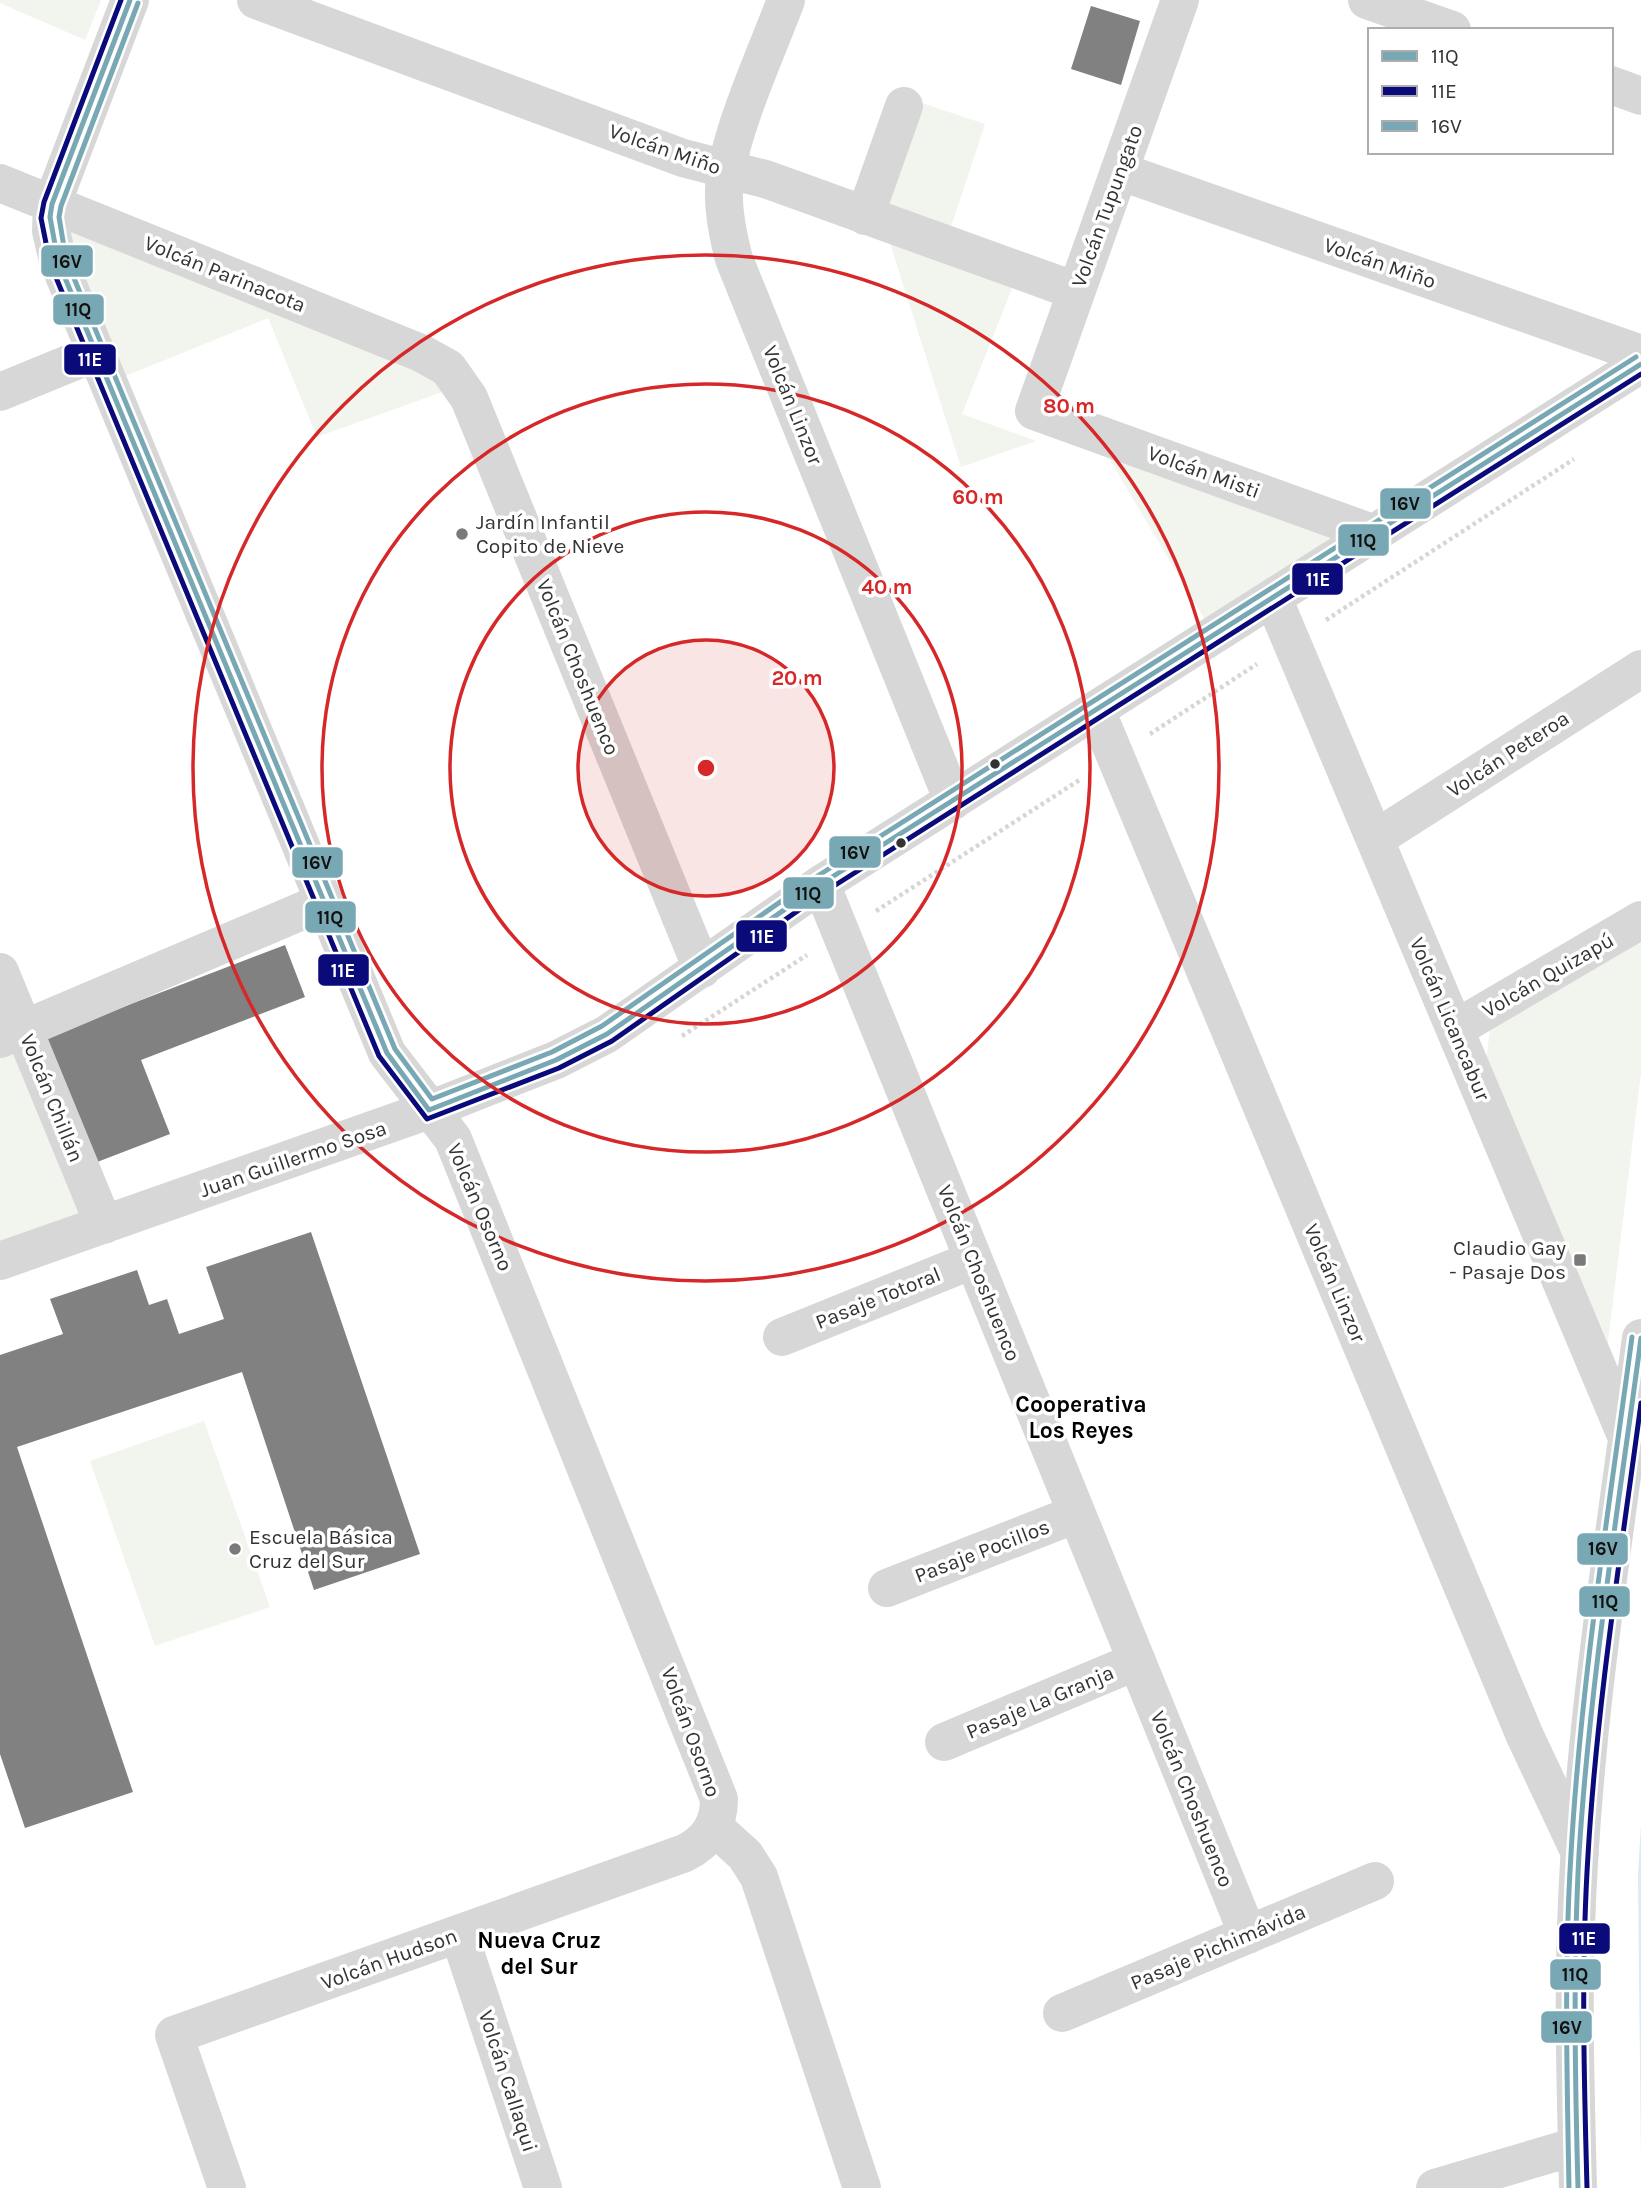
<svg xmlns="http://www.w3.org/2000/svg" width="1641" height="2188" viewBox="0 0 1641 2188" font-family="Karla,sans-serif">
  <rect width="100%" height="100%" fill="#fff"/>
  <path fill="#f1f5ed" d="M0 0H101L85 40 0 3Z
    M913 100 985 124 948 236 876 212Z
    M59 214 456 387 317 437 268 318 118 379Z
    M888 237 1015 281 962 414 1036 441 961 467Z
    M1101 445 1366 535 1211 630Z
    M1641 935V1073L1608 1342 1486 1063 1490 1028Z
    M18 1041 95 1221 0 1253V1048Z
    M204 1421 270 1607 155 1646 90 1461Z"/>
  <path fill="#ddebf3" d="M1641 1824V2161L1638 1875Z"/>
  <path fill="#818181" d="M1091 6 1140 21 1121 85 1071 69Z
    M285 945 305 997 141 1060 170 1134 92 1164 42 1038Z
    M311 1232 420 1554 314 1590 242 1372 17 1447 133 1792 25 1828 0 1754V1355L63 1334 50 1299 137 1270 149 1305 167 1299 179 1334 224 1319 206 1267Z"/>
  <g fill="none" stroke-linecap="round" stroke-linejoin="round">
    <path stroke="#d6d6d6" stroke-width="4.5" stroke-dasharray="3.5 3.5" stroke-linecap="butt" d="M1326 620 1574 459
      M1150 734 1257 664
      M876 911 1081 779
      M682 1036 807 955"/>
    <path stroke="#d7d7d7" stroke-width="38" d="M130 0 52 204 51 231 58 261 387 1053 453 1139 719 1799C719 1825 708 1841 685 1853L174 2035 227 2188
      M256 0 683 158 765 179 1076 291
      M786 0C767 52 727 136 724 190 723 213 728 236 734 259L953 801
      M1180 0 1034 411 1375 534
      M1367 0 1452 30
      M1611 85 1641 96
      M1119 171 1641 354
      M0 183 421 353 448 368 469 398 702 969
      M865 216 904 106
      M0 392 95 353
      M1273 598 1628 1440
      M1096 710 1525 1736 1580 1853
      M1375 839 1641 669
      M821 884 1248 1935
      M0 972 104 1225
      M1455 1029 1641 920
      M0 1039 323 902
      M0 1261 429 1110 556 1060 607 1034 821 884 1641 364
      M782 1337 973 1260
      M887 1588 1076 1514
      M944 1742 1137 1661
      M714 1827 745 1855 759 1877 862 2188
      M459 1934 543 2188
      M1062 2013 1375 1881
      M1435 2188 1577 2146
      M1578 2188C1576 2102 1573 2014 1576 1928 1582 1731 1615 1534 1641 1338"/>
    <defs>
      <path id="bus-1" d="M130 0 52 204 50 217 58 261 387 1053 429 1110 556 1060 607 1034 821 884 1641 364
        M1578 2188C1575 2077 1573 1965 1579 1854 1590 1681 1618 1510 1641 1338"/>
      <path id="bus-2" d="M121 0 44 202 41 218 50 263 379 1056 427 1119 559 1068 612 1041 826 891 1641 374
        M1587 2188C1584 2077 1581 1966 1588 1855 1597 1703 1621 1553 1641 1403"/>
      <path id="bus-3" d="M138 3 61 206 59 217 66 259 395 1049 432 1099 552 1052 602 1026 816 877 1636 357
        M1569 2188C1567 2076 1564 1965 1571 1854 1581 1680 1609 1509 1632 1337"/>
    </defs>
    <use href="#bus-1" stroke="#fff" stroke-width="10"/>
    <use href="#bus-2" stroke="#fff" stroke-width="10"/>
    <use href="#bus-3" stroke="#fff" stroke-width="10"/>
    <use href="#bus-1" stroke="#79a8b5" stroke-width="5"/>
    <use href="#bus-2" stroke="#0a0a7a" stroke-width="5"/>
    <use href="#bus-3" stroke="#79a8b5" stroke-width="5"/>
  </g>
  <circle cx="706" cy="768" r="128" fill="#d62828" fill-opacity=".12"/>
  <g fill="none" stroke="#d62828" stroke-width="3.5">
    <circle cx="706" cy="768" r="128"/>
    <circle cx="706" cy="768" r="256"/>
    <circle cx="706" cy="768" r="384"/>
    <circle cx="706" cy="768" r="513"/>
  </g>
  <g fill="#7a7a7a" stroke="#fff" stroke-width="2.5">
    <circle cx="462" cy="534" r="7"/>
    <rect x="1573" y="1253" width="14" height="14" rx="3.5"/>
    <circle cx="235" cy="1549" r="7"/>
  </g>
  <g fill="#333" stroke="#fff" stroke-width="2.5">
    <circle cx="995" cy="764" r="6"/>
    <circle cx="901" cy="843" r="6"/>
  </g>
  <g text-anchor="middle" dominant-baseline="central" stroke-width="7" stroke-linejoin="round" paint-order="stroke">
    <g font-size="21" fill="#333" stroke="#fff">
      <text transform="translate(665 149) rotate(19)">Volcán Miño</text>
      <text transform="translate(1107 206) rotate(-70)">Volcán Tupungato</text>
      <text transform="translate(1380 263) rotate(19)">Volcán Miño</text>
      <text transform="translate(225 274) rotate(22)">Volcán Parinacota</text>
      <text transform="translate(793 405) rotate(68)">Volcán Linzor</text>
      <text transform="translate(1204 472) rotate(20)">Volcán Misti</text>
      <text transform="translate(578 667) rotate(68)">Volcán Choshuenco</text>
      <text transform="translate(1508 754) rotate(-33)">Volcán Peteroa</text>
      <text transform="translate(1548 975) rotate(-30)">Volcán Quizapú</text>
      <text transform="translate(1450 1019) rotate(67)">Volcán Licancabur</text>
      <text transform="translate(52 1098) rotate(68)">Volcán Chillán</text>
      <text transform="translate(293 1159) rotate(-19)">Juan Guillermo Sosa</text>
      <text transform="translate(480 1207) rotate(67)">Volcán Osorno</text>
      <text transform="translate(979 1273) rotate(68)">Volcán Choshuenco</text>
      <text transform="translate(1335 1283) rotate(67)">Volcán Linzor</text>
      <text transform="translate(878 1298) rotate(-22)">Pasaje Totoral</text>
      <text transform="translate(982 1551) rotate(-21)">Pasaje Pocillos</text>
      <text transform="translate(1040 1702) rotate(-23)">Pasaje La Granja</text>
      <text transform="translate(691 1732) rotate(70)">Volcán Osorno</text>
      <text transform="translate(1192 1799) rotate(68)">Volcán Choshuenco</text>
      <text transform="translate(1218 1947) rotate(-23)">Pasaje Pichimávida</text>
      <text transform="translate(389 1959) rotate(-20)">Volcán Hudson</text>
      <text transform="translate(508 2081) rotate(72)">Volcán Callaqui</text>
    </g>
    <g font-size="21" fill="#333" stroke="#fff" text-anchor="start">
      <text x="476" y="522">Jardín Infantil<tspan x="476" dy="24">Copito de Nieve</tspan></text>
      <text x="1566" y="1248" text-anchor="end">Claudio Gay<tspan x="1566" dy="24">- Pasaje Dos</tspan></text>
      <text x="249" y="1537">Escuela Básica<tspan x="249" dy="24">Cruz del Sur</tspan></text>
    </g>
    <g font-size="23" font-weight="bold" fill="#000" stroke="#fff">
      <text x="1081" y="1404">Cooperativa<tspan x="1081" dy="26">Los Reyes</tspan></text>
      <text x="539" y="1940">Nueva Cruz<tspan x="539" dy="26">del Sur</tspan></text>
    </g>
  </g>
  <circle cx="706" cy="768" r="10" fill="#d62828" stroke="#fff" stroke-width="3.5"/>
  <g font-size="21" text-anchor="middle" font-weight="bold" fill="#d62828" stroke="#fff" stroke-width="7" stroke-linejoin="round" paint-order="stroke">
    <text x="1069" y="413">80 m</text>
    <text x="978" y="504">60 m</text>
    <text x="887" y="594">40 m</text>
    <text x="797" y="685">20 m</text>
  </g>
  <g stroke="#fff" stroke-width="2.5">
    <rect x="40" y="244" width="54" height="34" rx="7" fill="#79a8b5"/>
    <rect x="52" y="293" width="53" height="33" rx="7" fill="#79a8b5"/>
    <rect x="63" y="343" width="54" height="33" rx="7" fill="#0a0a7a"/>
    <rect x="1379" y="487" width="53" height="33" rx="7" fill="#79a8b5"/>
    <rect x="1337" y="523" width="53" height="34" rx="7" fill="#79a8b5"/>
    <rect x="1291" y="562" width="53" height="34" rx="7" fill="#0a0a7a"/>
    <rect x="828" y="835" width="54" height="34" rx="7" fill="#79a8b5"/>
    <rect x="291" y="846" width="53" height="33" rx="7" fill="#79a8b5"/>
    <rect x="782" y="876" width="53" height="34" rx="7" fill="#79a8b5"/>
    <rect x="304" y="900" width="53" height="34" rx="7" fill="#79a8b5"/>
    <rect x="735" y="919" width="53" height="34" rx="7" fill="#0a0a7a"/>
    <rect x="317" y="953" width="53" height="34" rx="7" fill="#0a0a7a"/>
    <rect x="1576" y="1532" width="53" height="34" rx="7" fill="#79a8b5"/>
    <rect x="1578" y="1585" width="53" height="33" rx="7" fill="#79a8b5"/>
    <rect x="1558" y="1922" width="53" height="33" rx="7" fill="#0a0a7a"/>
    <rect x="1549" y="1958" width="53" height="33" rx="7" fill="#79a8b5"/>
    <rect x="1540" y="2010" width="53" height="34" rx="7" fill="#79a8b5"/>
  </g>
  <g font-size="19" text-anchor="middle" font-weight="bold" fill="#fff">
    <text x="90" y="366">11E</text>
    <text x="1318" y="586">11E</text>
    <text x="762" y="943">11E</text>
    <text x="343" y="977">11E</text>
    <text x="1584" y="1945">11E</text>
  </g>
  <g font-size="19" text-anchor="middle" font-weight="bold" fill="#111">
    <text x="67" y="268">16V</text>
    <text x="78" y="316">11Q</text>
    <text x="1405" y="510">16V</text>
    <text x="1363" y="547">11Q</text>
    <text x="855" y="859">16V</text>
    <text x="317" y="869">16V</text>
    <text x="808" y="900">11Q</text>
    <text x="330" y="924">11Q</text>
    <text x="1603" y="1555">16V</text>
    <text x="1605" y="1608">11Q</text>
    <text x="1575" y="1981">11Q</text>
    <text x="1567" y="2034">16V</text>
  </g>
  <rect x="1368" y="28" width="245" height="126" fill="#ffffff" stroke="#adadad" stroke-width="2"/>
  <rect x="1382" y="51" width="35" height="10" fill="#79a8b5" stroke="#adadad" stroke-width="2"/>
  <text x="1431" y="63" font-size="21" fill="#333333">11Q</text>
  <rect x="1382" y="86" width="35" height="10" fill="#0a0a7a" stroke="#adadad" stroke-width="2"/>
  <text x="1431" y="98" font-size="21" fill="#333333">11E</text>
  <rect x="1382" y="121" width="35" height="10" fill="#79a8b5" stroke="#adadad" stroke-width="2"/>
  <text x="1431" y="133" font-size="21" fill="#333333">16V</text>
</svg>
